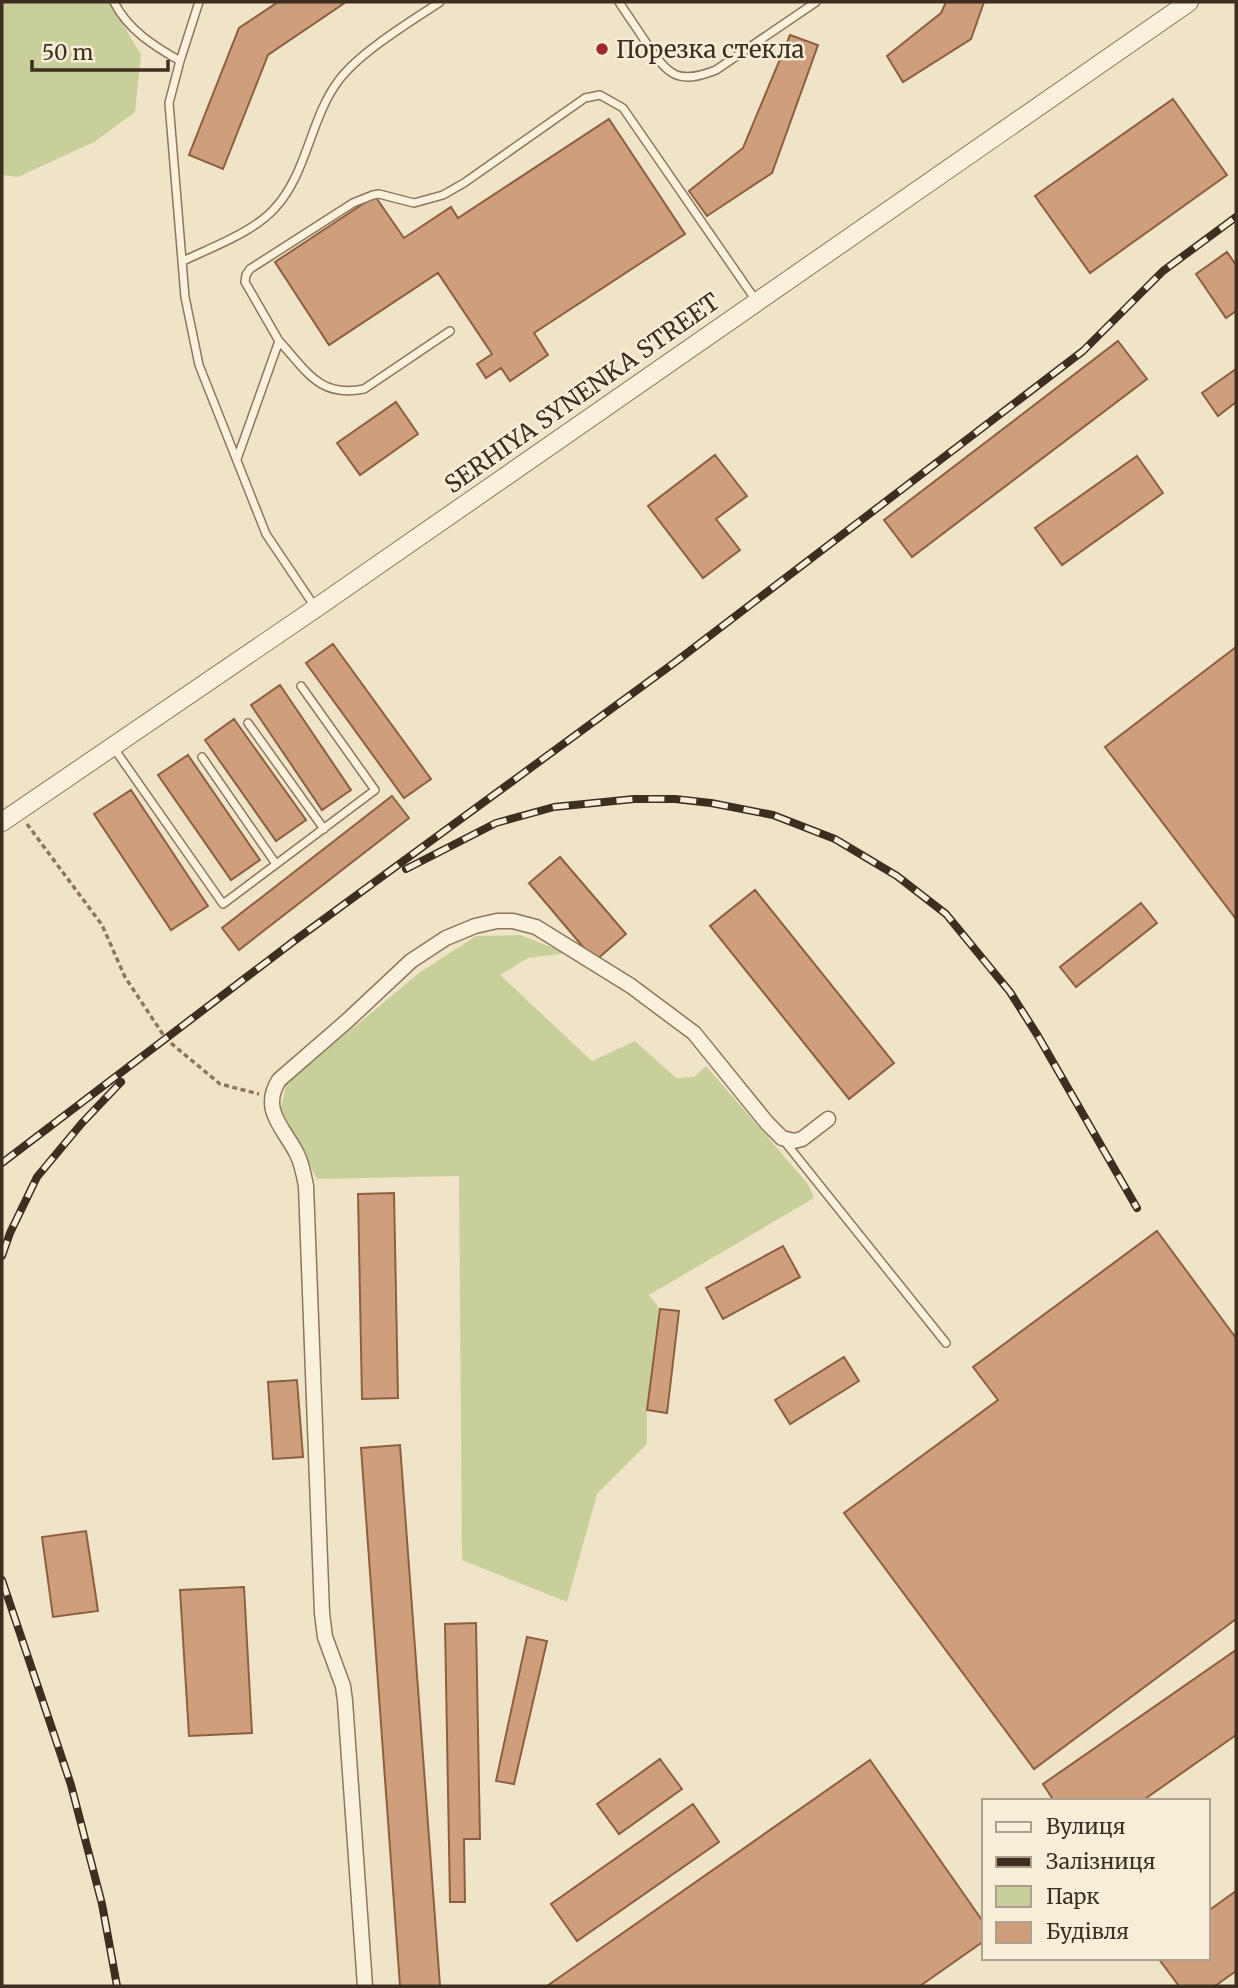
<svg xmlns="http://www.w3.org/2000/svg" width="1238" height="1988" viewBox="0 0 1238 1988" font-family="Merriweather,serif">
  <rect width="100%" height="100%" fill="#f0e4c8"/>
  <path fill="#c9cf9b" d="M2 2H110L141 55 135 112 94 142 18 177 2 175Z
    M520 935 567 953 528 958 500 975 592 1061 635 1041 676 1078 694 1077 706 1066 808 1184 814 1198 649 1295 660 1309 647 1410V1444L597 1494 567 1602 462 1560 459 1176 317 1179 281 1109 286 1084 419 973 476 936Z"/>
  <path fill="#cf9f7d" stroke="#8d5f41" stroke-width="2" d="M278 2H346L268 55 223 169 189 155 239 28Z
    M946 2H984L971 39 903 82 887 56 941 13Z
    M790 35 818 45 772 173 707 216 689 191 743 148Z
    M1173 99 1227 175 1090 273 1035 196Z
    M609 119 685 234 534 333 548 355 510 381 501 368 486 378 477 364 492 354 438 273 329 345 275 262 375 196 404 238 451 207 458 218Z
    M1227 252 1236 265V311L1226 318 1196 274Z
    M1118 341 1147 379 912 557 884 520Z
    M1236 369V402L1218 416 1202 393Z
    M396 402 418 434 360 475 337 443Z
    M715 455 747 496 716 519 740 550 703 578 648 506Z
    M1137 456 1163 493 1062 565 1035 528Z
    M333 644 431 779 404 798 306 663Z
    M1236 647V919L1105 747Z
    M280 685 351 790 322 810 251 705Z
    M234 719 306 820 276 841 205 740Z
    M188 755 260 860 231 880 158 775Z
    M131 790 208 906 171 930 94 814Z
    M392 796 409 818 239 950 222 928Z
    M560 857 626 934 595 961 529 883Z
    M755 890 894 1063 849 1099 710 926Z
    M1141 903 1157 923 1076 987 1060 967Z
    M394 1193 398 1398 362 1399 358 1194Z
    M1157 1231 1236 1338V1619L1034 1769 844 1513 998 1400 973 1367Z
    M783 1246 800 1277 723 1319 706 1288Z
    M660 1309 679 1311 667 1413 647 1410Z
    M844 1357 859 1381 790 1424 775 1400Z
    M297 1380 303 1457 273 1459 268 1382Z
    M400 1445 440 1986H400L361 1448Z
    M86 1531 98 1611 53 1617 42 1537Z
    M244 1587 252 1733 189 1736 180 1590Z
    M476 1623 480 1839H464L465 1902H450L445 1624Z
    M527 1637 547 1641 514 1784 496 1781Z
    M1236 1650V1735L1142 1801H1054L1043 1784Z
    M660 1759 682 1789 619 1834 597 1804Z
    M870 1760 984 1923V1941L920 1986H547Z
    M693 1804 719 1842 577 1941 551 1904Z
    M1236 1891V1971L1215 1986H1179L1158 1958H1208V1911Z"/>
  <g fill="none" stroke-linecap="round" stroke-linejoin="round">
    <defs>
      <path id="service" d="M114 2C128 30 154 46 180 61
        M199 2 180 61 169 103 185 297 199 365 266 534 315 607
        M619 2C628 16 638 30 647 44 669 76 678 85 716 70L816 2
        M183 261C212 247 254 232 275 208 308 172 310 118 339 80 360 52 410 22 440 2
        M279 341C307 371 319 398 364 389L450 331
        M237 459 279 341 245 282 246 275 250 269 353 203 373 195 379 194 414 203 443 195 464 183 585 98 600 95 623 108 757 302
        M248 723 324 829
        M113 747 223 904 375 790 301 686
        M202 757 276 864
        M785 1142 946 1343"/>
      <path id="minor" d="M365 1986 345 1701 343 1686 325 1637 322 1613 306 1186C304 1175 302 1164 297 1154 284 1128 260 1110 279 1080L347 1021 411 961 446 938 475 926 497 921H513L536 927 631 986 694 1033 767 1123 782 1138 794 1141 802 1139 828 1119"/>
      <path id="tertiary" d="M2 822 316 608 1189 2"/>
    </defs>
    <use href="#service" stroke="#8d765c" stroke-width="10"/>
    <use href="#minor" stroke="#8d765c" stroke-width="17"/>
    <use href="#tertiary" stroke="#8d765c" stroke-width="20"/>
    <path stroke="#8d765c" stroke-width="3.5" stroke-dasharray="5 3.5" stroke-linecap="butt" d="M27 824 102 925 125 977 166 1039 220 1084 259 1094"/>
    <use href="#service" stroke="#faf1dc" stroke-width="7"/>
    <use href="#minor" stroke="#faf1dc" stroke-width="14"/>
    <use href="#tertiary" stroke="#faf1dc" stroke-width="18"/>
    <defs>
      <path id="rail" d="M406 869 496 823 554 807 634 799H675L711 803 773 815 835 839 897 876 946 914 1010 992 1038 1036 1137 1208
        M2 1163 294 941 674 663 1083 351 1163 271 1236 217
        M2 1256 10 1233 37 1177 82 1123 121 1082
        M2 1580 71 1785 102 1904 117 1986"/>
    </defs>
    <use href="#rail" stroke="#3d2e20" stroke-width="8"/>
    <use href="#rail" stroke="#f7eed8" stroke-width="5" stroke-dasharray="16" stroke-linecap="butt"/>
  </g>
  <circle fill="#9e2a2b" stroke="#f7eed8" stroke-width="2.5" cx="602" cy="49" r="7"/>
  <g text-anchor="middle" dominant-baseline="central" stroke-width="5" stroke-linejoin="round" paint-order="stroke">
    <g font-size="24" fill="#3d2e20" stroke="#f7eed8" text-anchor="start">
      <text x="616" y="49">Порезка стекла</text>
    </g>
    <g font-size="24" fill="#3d2e20" stroke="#f7eed8">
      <text transform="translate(582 393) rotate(-35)">SERHIYA SYNENKA STREET</text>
    </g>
  </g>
  <rect width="1238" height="1988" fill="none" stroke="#3d2e20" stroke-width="7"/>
  <rect x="982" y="1799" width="228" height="161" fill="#f7eed8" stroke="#ada18e" stroke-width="2"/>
  <rect x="996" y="1822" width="35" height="10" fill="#faf1dc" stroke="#ada18e" stroke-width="2"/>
  <text x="1046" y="1834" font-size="21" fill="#3d2e20">Вулиця</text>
  <rect x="996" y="1857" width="35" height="10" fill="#3d2e20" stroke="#ada18e" stroke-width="2"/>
  <text x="1046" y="1869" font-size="21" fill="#3d2e20">Залізниця</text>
  <rect x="996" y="1886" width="35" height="21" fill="#c9cf9b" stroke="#ada18e" stroke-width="2"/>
  <text x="1046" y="1904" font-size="21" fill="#3d2e20">Парк</text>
  <rect x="996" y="1922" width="35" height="21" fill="#cf9f7d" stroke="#ada18e" stroke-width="2"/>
  <text x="1046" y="1939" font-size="21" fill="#3d2e20">Будівля</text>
  <path d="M32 60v10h136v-10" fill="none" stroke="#3d2e20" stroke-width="3.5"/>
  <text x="42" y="60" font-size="21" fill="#3d2e20" stroke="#f7eed8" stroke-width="5" paint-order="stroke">50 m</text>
</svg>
